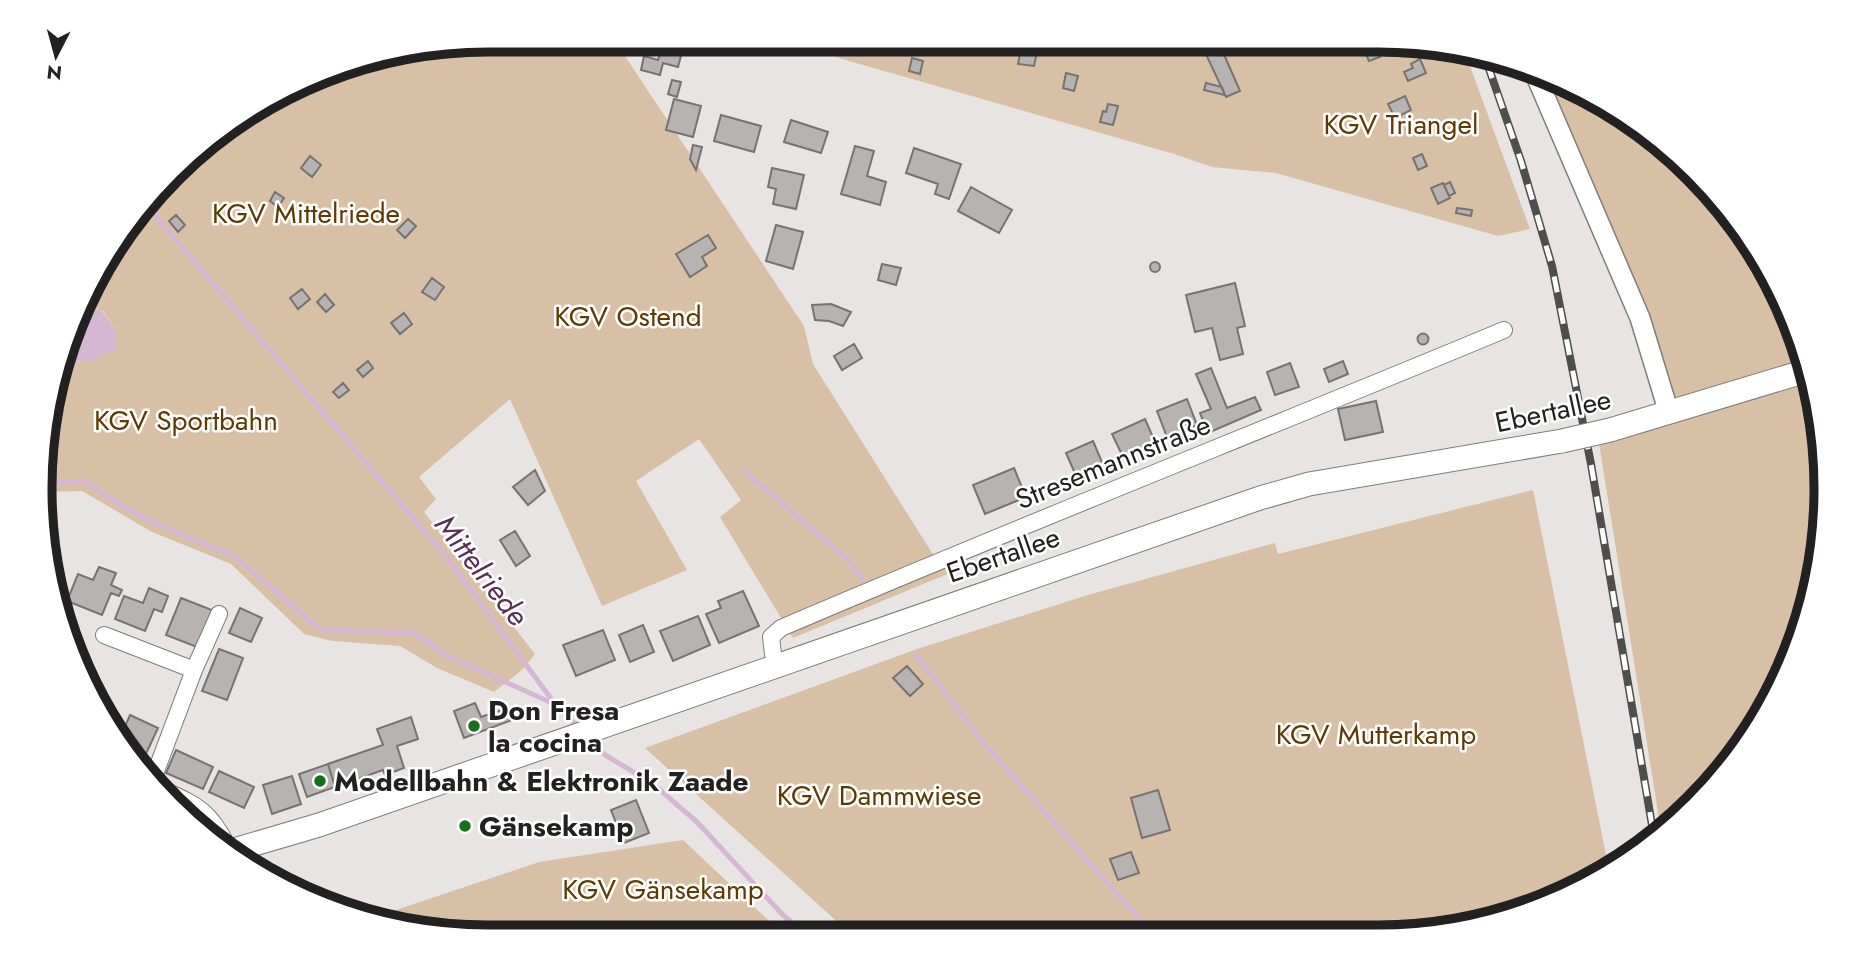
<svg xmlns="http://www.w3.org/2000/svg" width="1866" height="977" viewBox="0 0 1866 977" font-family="Jost,sans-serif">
  <rect width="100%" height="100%" fill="#e9e4e4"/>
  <path fill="#d8c0a7" d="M615 41 804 326 813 364 934 556 962 568 793 638 720 517 741 500 699 439 636 481 687 570 602 606 510 399 419 477 436 499 424 512 535 654 523 669 494 692 437 668 400 646 332 641 304 634 231 564 152 532 82 491 44 492 55 373 61 360 89 362 115 329 103 311 85 306 116 240 215 133 344 64 474 43Z
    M797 41H1406L1467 58 1530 229 1498 236 1276 173 1212 167 1174 154 842 59Z
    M1547 79 1576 87 1715 193 1802 345 1825 518 1779 687 1715 784 1661 831 1599 443 1676 422 1664 365Z
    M1533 490 1609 870 1549 903 1436 933 852 935 645 748 917 649 1088 595 1275 543 1278 554Z
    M683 840 784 935 460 936 381 915 539 862Z"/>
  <path fill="#d6b7d3" d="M85 306 102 311 115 329 117 349 89 362 61 360Z"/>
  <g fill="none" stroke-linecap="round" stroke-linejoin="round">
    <path stroke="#d6b7d3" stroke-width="5" d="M147 206 448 559 555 704 580 729
      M745 471 850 562 862 579
      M45 478 50 483 85 481 120 505 155 523 234 556 321 630 414 633 444 654 554 704
      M916 655 987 747 1153 934
      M589 739 605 755 652 783 697 822 781 913 806 935"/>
  </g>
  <path fill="#b7b3b2" stroke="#767371" stroke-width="2" d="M1373 42 1380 57 1369 61 1362 46Z
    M1219 43 1240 91 1226 97 1204 50Z
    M662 47 682 52 678 67 663 63 660 75 641 70 644 56 658 60Z
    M1021 49 1037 52 1034 66 1018 64Z
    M912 58 923 61 920 74 909 71Z
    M1420 59 1426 73 1408 81 1404 72 1413 68 1411 64Z
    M1066 73 1078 76 1074 91 1063 88Z
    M672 80 681 82 677 97 668 94Z
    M1206 83 1222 87 1225 95 1204 90Z
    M1405 96 1411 110 1395 118 1388 104Z
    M674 99 701 106 693 137 666 130Z
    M1108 104 1118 106 1113 125 1100 122 1103 111 1106 112Z
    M721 115 761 126 754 152 714 141Z
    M791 120 828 132 821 153 784 142Z
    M693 145 702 147 696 170 690 159Z
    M855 146 874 151 867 176 886 182 880 205 841 194Z
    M914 148 961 164 949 199 935 194 938 184 906 173Z
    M1422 154 1427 166 1418 170 1413 158Z
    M310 156 321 165 312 177 301 168Z
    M772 168 804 175 796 209 773 204 776 189 768 187Z
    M1450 182 1455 193 1449 196 1444 185Z
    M1443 183 1450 198 1438 204 1431 188Z
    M971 187 1012 210 999 233 958 211Z
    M275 192 284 198 278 207 270 201Z
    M1457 208 1472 210 1471 216 1456 213Z
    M176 215 185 225 178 232 169 221Z
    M408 219 416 226 405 238 397 230Z
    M776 225 803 232 793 269 766 261Z
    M708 235 716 248 702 257 707 266 690 277 676 254Z
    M1150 267a5 5 0 1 1 10 0a5 5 0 1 1-10 0Z
    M882 264 901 268 896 285 878 280Z
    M432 278 444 287 435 300 422 292Z
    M1235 283 1245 326 1237 328 1243 354 1220 360 1212 328 1195 332 1186 295Z
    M302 289 310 299 298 309 290 298Z
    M325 294 334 305 326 312 317 302Z
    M831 304 851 312 843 326 829 321 815 320 812 305Z
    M404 313 412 324 400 334 391 323Z
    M1417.5 339a5.5 5.5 0 1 1 11 0a5.5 5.5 0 1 1-11 0Z
    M854 344 862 358 842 370 834 356Z
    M368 361 373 368 363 377 357 370Z
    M1343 361 1348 374 1329 382 1324 369Z
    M1290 363 1299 387 1275 395 1267 372Z
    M1211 368 1227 408 1255 397 1261 410 1208 433 1200 413 1211 409 1196 374Z
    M343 383 349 390 339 398 333 392Z
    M1187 399 1197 425 1167 437 1157 411Z
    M1376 401 1383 432 1345 440 1338 409Z
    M1145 419 1155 442 1123 457 1112 434Z
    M1093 441 1104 467 1077 478 1066 453Z
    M1014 468 1026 497 985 514 973 485Z
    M535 470 545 491 528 505 513 487Z
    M515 531 530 556 516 566 500 540Z
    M99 567 116 573 111 585 122 590 119 596 111 593 102 615 67 601 78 574 93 580Z
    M149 588 168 596 162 612 154 609 145 631 115 619 124 596 143 603Z
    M743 591 759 626 719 643 706 614 721 608 718 601Z
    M181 598 212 610 197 647 166 635Z
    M240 608 262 618 251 642 229 633Z
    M698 616 710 645 673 661 660 631Z
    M643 625 654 652 630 662 619 635Z
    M603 630 615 660 576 676 563 645Z
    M219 649 243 658 227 700 202 691Z
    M907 666 923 684 910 696 893 678Z
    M93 695 111 704 107 715Z
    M475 703 481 717 507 708 512 720 464 738 454 711Z
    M130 715 158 728 145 756 132 750 121 735Z
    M411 717 418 739 397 746 404 768 385 775 383 770 335 787 328 764 383 745 377 729Z
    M176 750 213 767 203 789 166 773Z
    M328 764 335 787 307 797 299 774Z
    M219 771 254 787 244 808 209 792Z
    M292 776 301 804 272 814 263 785Z
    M1158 790 1170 830 1142 838 1131 798Z
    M636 800 649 833 624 843 611 810Z
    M1131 852 1139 873 1118 880 1110 859Z"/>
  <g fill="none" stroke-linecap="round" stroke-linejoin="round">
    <defs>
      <path id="minor" d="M104 635 194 670
        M779 666 773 654 771 637 781 628C1021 525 1264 430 1504 330
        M153 779 194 670 219 614
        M159 788C196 805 208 808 227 845"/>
      <path id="tertiary" d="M1536 76 1640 318 1669 413"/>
      <path id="secondary" d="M1610 430 1806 371
        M234 850 319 825 1260 498 1309 484 1562 441"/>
    </defs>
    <use href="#minor" stroke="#807c7c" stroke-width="18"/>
    <use href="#tertiary" stroke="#807c7c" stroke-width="22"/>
    <use href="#secondary" stroke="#807c7c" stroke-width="25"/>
    <use href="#minor" stroke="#fff" stroke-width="16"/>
    <use href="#tertiary" stroke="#fff" stroke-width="19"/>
    <use href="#secondary" stroke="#fff" stroke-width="23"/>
    <defs>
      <path id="rail" d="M1487 63 1521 161 1552 266 1591 464 1654 837"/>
    </defs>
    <use href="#rail" stroke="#4f4d4d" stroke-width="8"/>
    <use href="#rail" stroke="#fff" stroke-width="5" stroke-dasharray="16" stroke-linecap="butt"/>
    <defs>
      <path id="secondary-bridge" d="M1562 441 1610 430"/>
    </defs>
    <use href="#secondary-bridge" stroke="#807c7c" stroke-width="25" stroke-linecap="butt"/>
    <use href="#secondary-bridge" stroke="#fff" stroke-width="23"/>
  </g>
  <g fill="#15701d" stroke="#fff" stroke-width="2.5">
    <circle cx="474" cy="726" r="7"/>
    <circle cx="320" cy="781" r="7"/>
    <circle cx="465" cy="826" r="7"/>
  </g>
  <g text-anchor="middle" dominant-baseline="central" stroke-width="5" stroke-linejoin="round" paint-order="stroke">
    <g font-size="28" fill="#5e3903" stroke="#fff">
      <text x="1401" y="124">KGV Triangel</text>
      <text x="306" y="213">KGV Mittelriede</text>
      <text x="628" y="316">KGV Ostend</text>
      <text x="186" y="420">KGV Sportbahn</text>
      <text x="1376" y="734">KGV Mutterkamp</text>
      <text x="879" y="795">KGV Dammwiese</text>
      <text x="663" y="889">KGV Gänsekamp</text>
    </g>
    <g font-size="28" fill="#222020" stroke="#fff">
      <text transform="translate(1553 411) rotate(-12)">Ebertallee</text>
      <text transform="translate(1113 462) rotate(-22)">Stresemannstraße</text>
      <text transform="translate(1003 555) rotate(-19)">Ebertallee</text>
    </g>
    <g font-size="28" font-weight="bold" fill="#222020" stroke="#fff" text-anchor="start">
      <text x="488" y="710">Don Fresa<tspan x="488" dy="32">la cocina</tspan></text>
      <text x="334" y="781">Modellbahn &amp; Elektronik Zaade</text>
      <text x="479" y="826">Gänsekamp</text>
    </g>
    <g font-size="30" font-style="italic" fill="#572f55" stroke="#fff">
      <text transform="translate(482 570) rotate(52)">Mittelriede</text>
    </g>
  </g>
  <path d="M0 0H1866V977H0ZM488 52H1378A436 436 0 0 1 1814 488V489A436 436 0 0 1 1378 925H488A436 436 0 0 1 52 489V488A436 436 0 0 1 488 52Z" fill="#fff" fill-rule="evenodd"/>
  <path fill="none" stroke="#222020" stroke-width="9" d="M488 52H1378A436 436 0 0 1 1814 488V489A436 436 0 0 1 1378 925H488A436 436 0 0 1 52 489V488A436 436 0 0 1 488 52Z"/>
  <g transform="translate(56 56) rotate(186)" stroke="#ffffff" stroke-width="5" paint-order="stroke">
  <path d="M0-5L12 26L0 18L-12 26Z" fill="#222020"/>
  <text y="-10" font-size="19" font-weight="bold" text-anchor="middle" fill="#222020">N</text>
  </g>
</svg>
